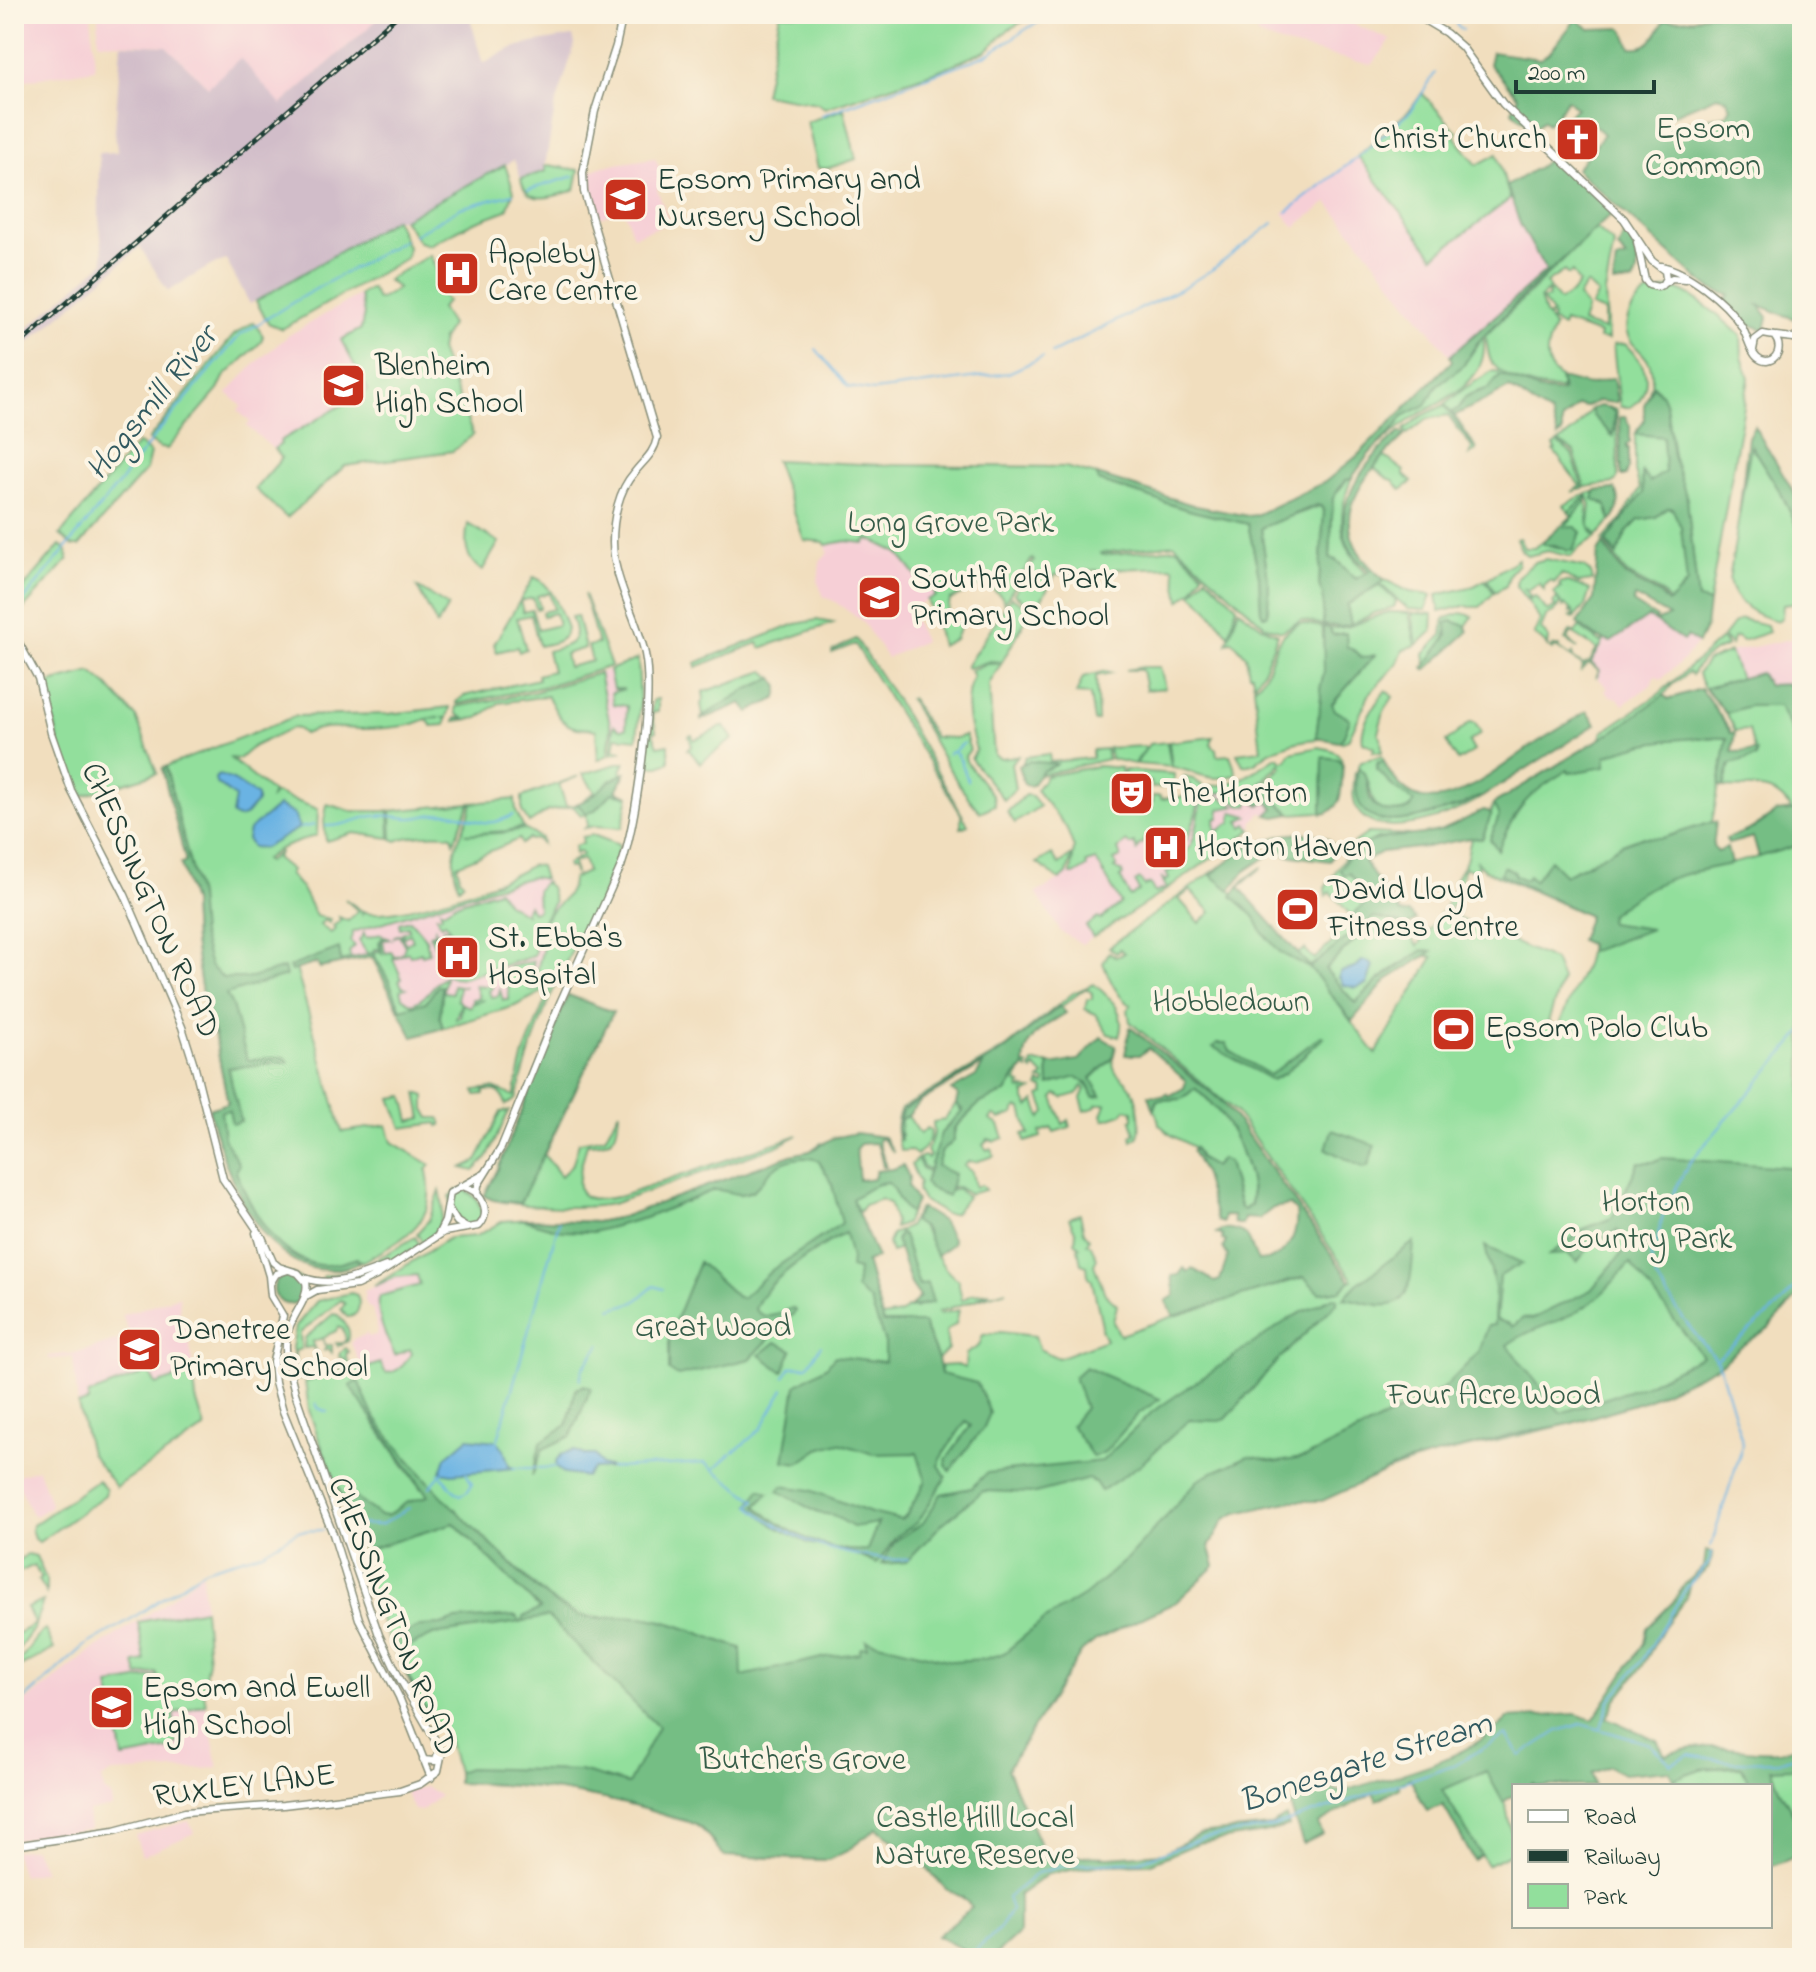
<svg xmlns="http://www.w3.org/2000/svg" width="1816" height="1972" viewBox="0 0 1816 1972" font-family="'Indie Flower',sans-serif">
  <rect width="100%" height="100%" fill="#fcf5e5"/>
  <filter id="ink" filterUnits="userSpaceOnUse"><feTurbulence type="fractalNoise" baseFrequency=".0125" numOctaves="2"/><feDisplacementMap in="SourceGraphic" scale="16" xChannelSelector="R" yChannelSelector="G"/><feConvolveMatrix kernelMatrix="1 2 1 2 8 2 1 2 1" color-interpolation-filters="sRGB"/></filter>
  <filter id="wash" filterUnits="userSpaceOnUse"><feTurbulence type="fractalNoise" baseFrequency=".006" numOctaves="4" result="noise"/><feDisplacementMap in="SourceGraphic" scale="32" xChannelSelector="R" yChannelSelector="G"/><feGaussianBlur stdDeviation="1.8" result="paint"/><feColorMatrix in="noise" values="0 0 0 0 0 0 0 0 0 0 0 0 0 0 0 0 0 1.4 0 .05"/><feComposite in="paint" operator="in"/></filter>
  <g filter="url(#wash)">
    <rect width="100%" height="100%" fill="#f1debe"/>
    <path fill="#f6cfd6" d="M14 14H91L95 69 14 82Z
      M98 14H384L281 105 208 87 166 46 98 42Z
      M1256 14H1316L1351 23 1391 40 1372 65 1286 45 1257 35Z
      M1358 155 1434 256 1510 199 1526 235 1549 275 1453 360 1328 202 1295 227 1283 213Z
      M655 158 667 185 657 189 669 223 633 236 624 210 597 218 587 179 589 172 603 166Z
      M430 255 443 284 441 293 447 301 441 308 451 325 442 339 440 350 473 435 453 451 345 466 287 518 255 489 282 457 247 426 250 422 238 411 242 406 227 393 259 360 289 335 371 288 377 299 387 295 398 288 387 280Z
      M867 539 900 554 920 581 930 583 936 596 909 609 924 641 887 658 862 621 834 601 824 597 818 583 820 562 828 553 826 545 846 541 865 543Z
      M1649 617 1683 641 1687 635 1698 643 1683 660 1661 679 1655 675 1651 685 1623 705 1618 698 1609 696 1605 691 1608 688 1597 677 1600 671 1591 663 1605 641 1611 642Z
      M1795 638 1797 684 1768 685 1759 673 1740 679 1730 652Z
      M638 659 640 704 637 739 610 736 609 715 599 673Z
      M1253 779 1291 814 1277 817 1262 813 1253 821 1252 830 1129 914 1110 882 1108 883 1128 914 1082 944 1061 932 1036 893 1060 880 1092 854 1198 800 1202 789H1243Z
      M535 876 544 879 557 906 548 915 541 930 542 972 536 971 541 991 513 1006 413 1037 373 954 341 962 350 933Z
      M417 1275 420 1285 381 1296 378 1303 395 1354 411 1349 413 1354 403 1367 391 1372 386 1373 380 1364 358 1371 356 1366 360 1364 351 1343 355 1338 366 1335 365 1332 369 1337 376 1335 378 1331 372 1308H369L365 1301 364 1291 396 1277Z
      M179 1296 180 1320 187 1319 193 1372 156 1386 149 1372 89 1395V1401L78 1405 73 1357 49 1359V1356L78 1353 119 1340V1337L129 1333 122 1315Z
      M38 1469 51 1506 35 1516 32 1515 15 1476Z
      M202 1573 208 1661 203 1688 218 1768 113 1773 102 1778 104 1791 111 1796 112 1807 88 1812 90 1829 14 1840V1711L90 1652 162 1605Z
      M427 1787 440 1796 421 1811 414 1810 405 1792Z
      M189 1821 194 1833 142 1856 135 1835Z
      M34 1849 44 1871 22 1876 14 1851Z"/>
    <path fill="#d1bdc9" d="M384 14H469L483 64 508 50 526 44 573 36 575 44 555 108 545 166 546 170 521 179 514 160 403 219H395L250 304 226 260 212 265 168 291 140 247 14 355V340L104 262 99 219V153L117 152 115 131 121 44 166 46 208 87 240 58 281 105Z"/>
    <path fill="#92df9c" stroke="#588e68" stroke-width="2" fill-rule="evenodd" d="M780 14H1037L1009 29 986 51 937 71 825 108 817 103 764 94Z
      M1422 93 1457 132 1455 137 1477 165 1497 154 1510 199 1434 256 1358 156 1411 109Z
      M844 109 856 159 829 168H818L807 122Z
      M505 165 514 191 507 210 472 223 429 245 419 242 403 219Z
      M548 165 579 170 575 190C556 196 526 208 521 179L546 171 545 166Z
      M395 219 408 247 406 258 282 329 268 323 256 301Z
      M1596 228 1614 244 1605 293 1608 340 1599 339 1600 334 1564 322 1562 327 1552 321 1553 317 1549 316 1552 314 1542 299 1549 298 1548 294 1552 291 1559 301 1573 292 1579 283 1572 272 1568 275 1564 271 1546 283 1550 289 1540 298 1545 314 1554 327C1547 346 1540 364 1560 378L1562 389C1540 390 1504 381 1491 361 1487 353 1488 344 1485 336ZM1586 284 1598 294 1591 307 1604 312V330L1582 323 1587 307 1578 297Z
      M430 255 443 284 441 293 447 301 441 308 451 325 442 339 440 350 473 435 453 451 345 466 287 518 255 489 282 458 274 449 281 444 280 441 368 390 341 340 361 329 364 314 360 295 371 288 377 299H381L398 288 387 280Z
      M1670 288C1690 290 1726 322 1741 336L1742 357 1749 378 1709 603 1698 600 1687 499 1673 456 1666 405 1662 395 1654 385 1648 396C1651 386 1654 376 1650 365 1646 354 1636 349 1630 340 1619 323 1635 301 1649 292L1653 294Z
      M254 322 263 336 261 342 224 377 218 390 167 449 160 448 148 440 234 335Z
      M1483 337C1491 378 1448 399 1419 414 1404 423 1391 435 1378 445L1394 429 1409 408 1429 399 1437 385 1463 366Z
      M1625 344C1643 362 1654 376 1639 401L1630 407H1620L1613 345Z
      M1492 371 1501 372 1514 380 1503 375 1496 379 1489 388 1468 395 1459 408 1452 412 1477 449 1445 404 1465 388Z
      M1444 405 1476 450 1470 455 1472 448 1448 415 1427 419 1407 434 1404 430 1420 417Z
      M1607 407 1617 410 1618 478 1614 483 1585 487 1574 452 1559 442 1576 429 1591 409C1593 420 1606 424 1610 435L1615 431V413Z
      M1639 427 1637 434 1663 436 1665 472 1650 482 1642 473 1643 493 1606 542 1617 555 1626 533 1639 520 1656 517 1667 508 1674 510 1681 527 1688 582 1670 602 1662 593 1627 574 1603 540 1621 520 1640 489 1635 471V435Z
      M138 443 150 453 146 470 79 546H73L60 535Z
      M1558 443 1572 454 1583 488 1572 492 1580 486 1554 451 1556 449 1554 446Z
      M1750 444 1781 493 1802 537V603L1800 598 1799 603 1783 605 1782 617 1778 621C1756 616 1734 604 1729 581Z
      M1384 456 1404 471V475L1412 482 1401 490 1393 480 1387 478 1374 468Z
      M775 460 883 465 1065 467 1097 475 1098 481 1188 510 1248 524 1259 576 1261 612 1264 616 1267 615 1269 588 1261 527 1320 506 1324 512 1319 585 1323 595V625L1301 620 1282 631 1265 626 1175 544 1101 553 1102 555 1177 548 1203 573 1193 590 1180 601 1174 567 1114 569 1112 573 1103 574 1096 570 1055 575 1036 609 1014 594 1034 561 1032 559 1004 603 1002 597 986 583 950 600 947 616 961 625 955 639 941 646C938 631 935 617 927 600L936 596 930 583 920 581 898 553 872 540 867 539 865 543 846 541 826 545 824 542 804 540Z
      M1348 479H1351C1337 516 1337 545 1367 573L1355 579 1336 560 1330 558 1333 497Z
      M1615 489 1613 519 1597 536 1589 525 1591 505 1587 493Z
      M1585 494C1591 510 1583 524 1596 538L1579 548 1571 557 1548 551 1528 556 1522 551 1516 539 1519 538 1524 548H1534L1543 542 1547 545 1572 551 1581 533 1576 528 1566 529 1565 526 1587 499 1586 497 1569 512 1564 505Z
      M468 524 499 542 482 571C465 558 464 545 468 524Z
      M60 545 67 551 68 560 14 619V599Z
      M1518 559V564L1510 573 1506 586 1495 592 1487 579Z
      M1546 559 1584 567 1590 572 1592 581 1578 583 1562 574 1554 583 1551 580 1544 586V590L1539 583 1528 590 1525 589 1530 596 1526 599 1516 586 1517 577 1535 562Z
      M1206 576 1237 606 1229 635 1203 603 1192 594Z
      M534 577C553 584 560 611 567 628 565 643 551 643 539 646L531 615 517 618 526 649 519 652 517 647 497 652 494 644ZM549 593 554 609 542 612 543 616 555 613 558 625 538 630 532 610 523 612 520 601 533 598 536 609 540 608 537 596Z
      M1385 580 1410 592 1431 595 1426 610 1408 609 1380 584Z
      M1485 580 1494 593 1480 607H1458L1440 612 1437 595 1474 586Z
      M1562 582H1569L1590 590 1585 606 1574 618 1570 616H1574L1573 611 1570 612 1571 609 1565 605 1563 607 1554 593 1561 587 1559 584Z
      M1379 585 1396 601 1394 608 1374 613 1351 625 1347 605Z
      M417 587 448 606 437 625Z
      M584 594 611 666 542 687 457 704 456 702 464 696 538 679 537 675 552 671 547 651C570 645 582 643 571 617L577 616 585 648 565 654 568 667 592 661 588 646 598 644Z
      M1535 596 1548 612 1555 607 1553 603 1557 598 1560 604 1553 613 1546 617 1541 629 1549 639 1548 647 1551 649 1554 646H1559V649L1570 657 1573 654V658L1583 665 1590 662 1597 649 1572 633 1568 639 1578 648 1565 640 1571 631 1575 633 1579 627 1600 642 1604 641 1591 663 1600 671 1596 678 1599 671 1589 663 1582 670 1583 666 1556 647 1552 650 1534 634 1540 620 1527 600Z
      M1011 597 1035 611 1031 610 1002 662 990 661 969 668 966 667Z
      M1239 609 1262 627 1278 634 1263 671 1254 684 1252 674H1249L1246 656 1232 640 1227 643Z
      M1391 612 1409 613 1416 645 1403 650 1397 664 1370 693 1348 740 1343 742 1334 741H1339L1350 720 1334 710 1332 704 1373 656 1361 658 1357 652 1347 647 1343 633 1333 635 1328 628C1352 631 1368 616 1391 612Z
      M1412 613 1433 614 1432 631 1417 645Z
      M1461 613 1473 616 1466 626 1452 621 1447 622C1447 642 1440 649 1426 664L1424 654 1442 635 1444 619Z
      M1741 619 1767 625 1769 632 1742 641 1737 637 1733 638 1731 645 1723 637 1733 624Z
      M817 620 833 623 761 648 758 643 696 667V663L705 659 796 624Z
      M1300 623 1323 627C1322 642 1326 658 1324 673 1321 694 1319 715 1316 737L1324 739C1308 738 1286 744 1272 751 1260 756 1257 767 1243 765L1237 753 1261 750 1254 687C1279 667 1264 641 1300 623Z
      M856 639 895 698 968 825 961 828V814L855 644 832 653V651Z
      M1721 639 1727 646C1711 653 1699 659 1692 675L1689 672 1672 685 1664 695 1668 699 1701 689 1730 729 1707 847 1726 865 1759 857 1751 829 1775 813 1791 810C1777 783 1751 789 1724 787L1730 764 1756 757 1749 730 1735 731C1729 708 1702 696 1698 673L1707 661 1730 652 1740 679 1760 673 1768 685 1802 684V1291L1769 1328 1740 1347 1720 1365 1647 1400 1569 1424 1427 1457 1357 1482 1301 1499 1235 1513 1224 1520 1209 1546 1215 1566 1176 1602 1096 1640 1082 1651 1007 1769 1051 1873 1042 1876 984 1918 964 1898 946 1889 925 1866 877 1828 825 1860 725 1856C714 1847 709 1832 696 1825 687 1820 676 1819 667 1816 598 1793 528 1784 457 1783V1772L448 1739 421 1702 391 1640 389 1641 372 1599 361 1559 362 1548 320 1443 309 1410 305 1382 343 1370 342 1365 346 1364 344 1358 339 1357 340 1352 346 1348 349 1352 346 1353 349 1364 356 1366 358 1371 380 1363 386 1373C404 1371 402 1362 412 1354L410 1349 395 1355C387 1340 374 1313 380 1296L420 1285 417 1275 396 1277 374 1286 449 1238 476 1236 503 1221 529 1219 596 1222 622 1217 810 1151 821 1143 866 1261 882 1317 900 1314 908 1307 915 1308 933 1302 919 1286 903 1235 901 1249 891 1252 888 1243 892 1234 908 1227 919 1209 913 1220C934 1233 933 1264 958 1280L962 1300 972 1294 990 1292 976 1299 1006 1290 938 1312 940 1314 959 1310 956 1324 946 1331 948 1349 938 1359 923 1323H884L941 1373 940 1366 957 1365 965 1368 966 1354 979 1346 983 1335 1000 1332 1035 1336 1039 1349 1058 1358 1106 1340 1101 1329 1102 1325 1092 1281 1088 1275 1087 1266 1081 1264 1078 1248 1080 1247 1075 1242 1076 1233 1069 1218 1080 1214 1084 1232 1089 1238 1087 1244H1090L1097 1258 1094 1265 1105 1294 1117 1305 1113 1322 1120 1335 1174 1316 1311 1275H1329L1350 1281 1353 1280 1350 1276 1236 1112 1130 1022 1128 1009 1131 1005C1119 1000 1108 977 1103 963L1109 952 1116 957 1124 953 1120 949 1116 953 1109 947 1222 865 1212 875 1258 914 1294 956 1304 960 1297 954 1305 949 1314 959 1333 942 1332 940 1336 937 1332 932 1340 925 1348 931 1352 927V918L1374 917 1399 923 1418 946 1445 907 1456 886 1453 883 1466 861 1471 838 1482 839 1484 835 1493 804 1601 738 1603 732 1659 694ZM1476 860 1485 870 1589 916 1580 940 1590 945 1585 965 1558 1027 1548 1022 1562 980 1554 960 1457 918 1459 912 1448 911 1452 904H1456L1465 886 1460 884 1464 867 1473 871 1478 868ZM1190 890 1211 912 1200 923 1179 899ZM1358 930 1357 938 1325 969 1355 1003C1372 986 1407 949 1433 957L1376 1054 1310 967ZM372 1420 438 1492 421 1489ZM465 1520 548 1598 575 1614 556 1625 455 1524Z
      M638 659 640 704 637 739 616 737 614 750 622 751 611 754 614 725 620 729 626 728 627 706 613 704 611 693 624 689H613L609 670Z
      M989 663 1001 664 989 684 994 755 1000 758 1018 756 1011 763 1015 789 1004 800 971 759 976 750C969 726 962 701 973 676L970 671Z
      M1143 667H1160L1165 688 1146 690 1142 670H1126Z
      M765 671 773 678 703 716 701 704 704 699 703 692Z
      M1106 671 1112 673 1096 676 1098 721H1094L1090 695 1076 694 1083 677Z
      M91 672 107 685 136 717 157 773 79 797 59 743 46 684Z
      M599 673 611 729 608 755 598 760 596 730C589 728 583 729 577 728 558 724 556 708 547 696L499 703 478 718 455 721 456 718H464L457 714 456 707 535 692Z
      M1386 690 1393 697 1384 711 1378 733 1381 737 1382 752H1373L1374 747 1363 742C1359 724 1377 702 1386 690Z
      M911 698 934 737 955 738 965 735 970 750 965 756 966 761 993 796 995 805 980 812C951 779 932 737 909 699Z
      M658 699V712L652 713 656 731 653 733 658 746 669 744V762L659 766H644L653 700Z
      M450 707 447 718H444L447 720 445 725 432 726 426 719 440 718C425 716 418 725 404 726 390 728 374 729 360 729 338 728 325 724 304 734L298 729 292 728 254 746 239 759 230 758 273 793 270 800 274 793 318 809 317 835 279 849 264 860 267 862 280 851 276 858 291 870 289 874 302 889 316 916 330 919 329 923 324 920 320 925 331 933 335 929 333 926 340 921 339 917 348 921 358 911 345 899 361 910 362 914 363 911C388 923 513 880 531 865L540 866 544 879 532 877 498 886 353 932 350 941 355 946 349 952 351 959 341 962 339 949 295 965 342 1132 387 1125 392 1142 431 1165 427 1170C428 1179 430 1188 429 1196 428 1230 387 1248 362 1262L360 1260C347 1263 332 1268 318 1265 259 1252 222 1161 209 1109L228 1103 215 1037 203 999 194 942 192 902 181 864 186 862 162 768 296 716 388 714Z
      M1471 722 1475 723 1481 733 1469 742 1474 751 1458 761 1446 742Z
      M724 726 733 739 700 763 688 749 686 750 692 746 689 736 692 735 694 740Z
      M1213 737 1211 744 1216 749 1217 756 1230 755 1236 771 1235 775C1212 784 1195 771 1172 767L1169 742Z
      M1167 742 1171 767 1136 764 1149 744Z
      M1144 746 1146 748 1134 764 1111 759 1108 748Z
      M1319 747C1329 749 1341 751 1342 763L1323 757 1322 814 1319 812 1291 814 1261 787 1282 767 1281 763 1252 792 1248 806 1241 805 1221 792 1206 797 1210 786C1237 786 1255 771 1275 758L1279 757 1281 761 1287 760 1290 753Z
      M1106 749 1108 759 1040 775 1043 771 1056 764 1023 762 1025 757 1049 754 1050 762 1092 758V750Z
      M1382 756 1384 761 1377 764V769L1415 802 1408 810C1359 822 1380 785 1359 768L1357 770 1361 761Z
      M620 763H625L621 770 622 773 589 799 583 800 595 792 583 774Z
      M1098 766 1121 768 1123 783 1112 787 1115 806 1153 802V796H1160L1161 799 1191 796 1194 788H1190V784L1182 785 1184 777 1193 779 1203 786C1197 806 1193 841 1176 852V837L1166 836 1162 831 1157 835 1165 836 1158 837V844L1154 841 1149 842 1147 839 1143 840 1144 843 1139 845 1137 850 1134 843 1130 845 1126 842 1118 849 1121 857 1114 860 1117 866 1114 868 1122 872 1123 875 1120 877 1130 897 1139 891 1135 882 1140 879 1144 886 1150 884 1155 893 1162 889V893L1093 937 1086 926 1098 918 1100 920 1121 903 1096 860 1086 863 1087 867 1074 875H1071L1074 848 1066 827 1036 790 1046 776Z
      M1124 770 1174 774V786L1152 788 1151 782 1125 783Z
      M1355 772H1357C1349 845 1418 818 1459 806 1468 804 1473 797 1482 797 1457 814 1377 845 1357 809 1351 798 1354 783 1355 772Z
      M579 776 559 784 566 806 578 805 587 813 598 808 612 793 629 796 622 828 595 826 585 828 588 825 586 814 581 815 573 806 548 811 529 823 522 812V797Z
      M1025 795 1032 796 1040 806 1015 823 1007 812Z
      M1218 796 1236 806 1220 809 1219 818 1215 819 1216 833 1227 824 1231 823 1233 812 1248 816 1239 821 1243 827 1247 824 1252 830 1163 892 1166 887 1161 877 1165 881 1169 879 1166 872 1181 867 1178 862 1163 864 1159 856C1164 856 1174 858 1179 856 1198 849 1196 818 1202 802H1211Z
      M515 799 516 811 523 827 506 831 465 834 501 833 524 829 541 838 542 844 537 839 530 840 529 838 521 844 519 839 457 865 460 879 464 882 459 887C444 844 465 840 472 803Z
      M470 803 454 842 452 836C435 833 410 835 397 841L392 839 391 811Z
      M327 804 351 811H389L390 838 354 833 326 841 324 821Z
      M1368 833 1410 835 1375 839 1348 856 1340 871 1349 873 1371 899 1351 916 1331 892 1326 896 1325 888 1354 843Z
      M593 835 619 845C616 867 604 883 600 903 561 962 534 1031 516 1099L506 1105C502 1092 498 1089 484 1091V1094L476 1095 475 1090 493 1088 514 1096 524 1054 550 988 515 1006 443 1028 440 1018 443 986H438L426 1002 401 1010 389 981 373 954 368 955 359 941 364 933 366 938 381 934 383 937 379 942 380 949H374L373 952 380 951 382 953 381 943 385 937 390 939 383 940 385 953 392 952 394 957 402 954 405 946 399 935 393 937 400 934 406 944 413 940 410 934 404 937 402 933 409 930 408 926 400 928 399 923 410 920 426 939 429 953 422 955 421 952 410 956 408 952 393 959 402 979 399 980 402 987 406 988 400 990 402 997 412 1004C429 998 430 985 445 977L443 992 452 993 453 985 465 987H459L457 1000 461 1003 456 1018 460 1017 462 1004 471 1007V1004L484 1000 473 1002 472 999 479 998 475 985 482 987 491 985 493 987 489 991 491 997 498 996 500 990 503 1000H509L508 985 503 977 509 967 534 961 528 982 530 990 534 991 540 988C535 969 538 968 542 951 546 936 537 931 548 915 558 901 572 898 572 879L587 872 583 859 573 862 575 875 572 867 568 868 567 864 582 855 579 851 575 855 574 846 583 843 582 837Z
      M1052 854 1059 864 1072 855 1067 874 1060 880 1037 863Z
      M544 882 550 887 554 902 538 929 534 956 463 978 452 977 442 972 435 950 440 949V947H435L429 934 432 933 433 937 435 929 437 936 443 934V928L450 930 445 922 441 925 436 916H442L440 909 443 911 455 904 498 890 507 903 527 915 524 912 528 905 532 912 538 910 537 890Z
      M1094 984C1112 999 1127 1013 1119 1037L1108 1034 1095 1014 1085 1009 1087 999H1092V993L1086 988 1003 1051 906 1107C897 1116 895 1128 900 1139V1119L908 1116 920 1134 927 1128 931 1130C931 1140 924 1149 917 1155L910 1150 901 1151C896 1137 894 1122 901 1109L1007 1047 1073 993Z
      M568 995 613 1012 544 1155 561 1176 573 1163 579 1142 605 1137 619 1111C617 1138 615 1143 587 1144 576 1185 567 1208 622 1196L798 1135 775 1147 612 1204C585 1209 508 1208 485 1196L498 1169Z
      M1113 1058C1112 1077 1124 1075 1132 1089 1138 1100 1143 1128 1137 1138L1132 1141 1131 1136 1135 1134 1131 1120 1133 1119V1111L1126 1109 1122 1114 1104 1120 1102 1115 1106 1104H1097L1094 1108 1085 1111 1081 1098 1085 1089 1083 1086 1077 1094 1063 1098 1057 1094 1053 1098 1063 1124 1068 1120 1070 1127 1054 1132 1052 1128 1040 1132 1041 1137 1025 1142 1023 1134H1029L1022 1109 1016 1108 1014 1114 1000 1119 993 1115 990 1120 999 1125 1004 1138 995 1141 988 1139 983 1145 987 1150 991 1148 994 1156 975 1162 969 1161 964 1166 972 1172 975 1187 981 1185 985 1190 969 1194 958 1187 950 1188 954 1174 936 1166 942 1150 951 1144 956 1127 980 1103 1006 1092 1024 1065H1028V1070L1025 1068 1020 1072 1017 1083 1021 1084 1019 1087 1020 1090 1023 1087 1024 1092 1025 1089 1032 1090 1025 1094V1100L1029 1107 1035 1101 1041 1118 1046 1112 1040 1096 1045 1094 1043 1088 1038 1087 1040 1083 1045 1085V1081L1040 1080 1044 1076 1035 1067 1033 1071 1031 1069 1033 1063H1048L1049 1084C1071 1078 1081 1069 1092 1095L1097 1097 1101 1095 1091 1079Z
      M1195 1088C1203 1097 1214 1105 1221 1115 1237 1138 1254 1175 1251 1203L1244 1210 1241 1209 1228 1162 1221 1159 1214 1167 1201 1160 1195 1148 1171 1135 1159 1124C1158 1114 1153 1110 1151 1100L1154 1109 1156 1100 1182 1099Z
      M417 1093 425 1096V1109L430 1118H440L442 1125 438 1126 437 1123 402 1128 391 1098 404 1096 410 1121 422 1118Z
      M956 1104 962 1112 945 1129 929 1170 923 1166 919 1158 924 1156 928 1158 930 1156 927 1151 934 1133 933 1122 944 1120Z
      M509 1111 487 1158 474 1171 462 1168 477 1161 501 1112Z
      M917 1159 922 1168 928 1172 925 1183 928 1188 947 1196 949 1191 958 1189 967 1197 954 1214H945L922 1200 917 1191 919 1182 911 1165Z
      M889 1183 910 1214 905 1224 894 1228 895 1222 889 1203 881 1199 864 1205 859 1212 852 1199 874 1185Z
      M463 1189C476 1195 482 1205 482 1218L472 1226C458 1224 451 1210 450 1197L457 1190Z
      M440 1190C446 1213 442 1229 423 1243L417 1233 429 1220Z
      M415 1237 420 1245C392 1263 356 1282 322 1279L323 1276 357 1271Z
      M351 1293 357 1295C361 1305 359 1317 347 1317L341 1309 345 1304 341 1300 300 1333 301 1349 295 1351V1360L298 1371 308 1370 299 1373 300 1381 292 1348 296 1326 317 1301Z
      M333 1314 338 1315C345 1323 352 1330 348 1341L338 1346 336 1343H343L346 1339 343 1329 338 1327 336 1331 323 1337 325 1345H332V1353L329 1349 323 1351 326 1349 322 1338 312 1342 316 1353H319L316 1354 313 1347 304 1348 305 1338Z
      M149 1372 156 1385 193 1372 196 1399 205 1428 116 1487 90 1453 78 1405 89 1401 88 1395Z
      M98 1480 106 1490 105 1495 39 1542 34 1539 31 1529 33 1525Z
      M28 1554 36 1556 46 1579V1593L38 1580 41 1578 34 1565 14 1575V1563Z
      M43 1601 34 1628 15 1654 14 1635 35 1624 27 1608Z
      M204 1609 208 1661 203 1688 206 1704 173 1714 178 1743 171 1745V1749L123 1758 109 1685 158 1676 156 1673 138 1676 135 1663 145 1661 138 1622Z
      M45 1629 54 1649 14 1670C21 1659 36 1636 45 1629Z
      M1802 1759V1829L1780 1791 1771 1768H1792Z
      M1742 1767 1750 1786H1676L1673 1779 1700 1769Z
      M1487 1771 1506 1806 1514 1848V1852L1487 1865 1441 1789Z"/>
    <path fill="#75be84" stroke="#4a7e5c" stroke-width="2" fill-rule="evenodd" d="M1706 14H1802V322L1759 305 1768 317 1765 330 1748 324 1725 301 1729 295 1711 289 1693 275 1576 169 1604 134 1585 117C1576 124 1568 124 1559 131L1554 127 1576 108 1567 99 1557 115 1547 124 1543 120 1533 129 1512 111 1518 97 1489 64 1492 52 1540 59 1550 52 1576 19 1590 29 1623 28 1631 47C1650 50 1656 35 1665 20L1695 19ZM1717 96 1727 99 1731 107 1726 115C1705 117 1687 125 1667 126L1660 120Z
      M1551 156 1613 213 1526 293 1477 343 1463 366 1437 385 1426 405 1403 416 1394 429 1369 454 1351 479 1345 480 1333 498 1330 558 1336 560 1356 579 1369 571C1363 565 1356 559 1352 552 1325 511 1368 457 1399 433H1403L1405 435C1356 480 1320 529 1385 580L1347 605 1351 625 1342 627 1323 625V595L1319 585 1324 512 1321 506 1317 505 1261 528 1269 588 1268 614 1264 616 1261 612 1259 576 1248 524 1188 510 1098 481 1097 475 1196 506 1248 516 1256 515 1325 482 1357 456 1452 361 1450 356 1546 271 1520 224 1507 186 1540 166Z
      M1625 231C1634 245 1643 267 1633 282L1613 284 1616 261 1627 258 1618 249Z
      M1500 375C1522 381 1538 395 1563 391L1560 378 1589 385 1613 378 1617 401 1615 403 1598 401 1585 407 1578 405 1562 420V433L1558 437 1551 414C1535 408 1525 396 1509 388L1454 416 1452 412 1459 408 1465 397 1489 388Z
      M1653 385 1662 395 1666 405 1673 456 1687 499 1698 600 1709 603 1706 627 1698 643 1687 636 1683 641 1656 622 1669 616 1635 597 1633 603 1657 618 1655 621 1648 617 1611 642 1596 637 1577 623 1594 599 1598 553 1603 544 1626 576 1661 595 1668 603 1687 584 1681 527 1672 508H1667L1656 517 1639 520 1626 533 1617 555 1606 542 1643 493 1642 472 1650 482 1665 472 1663 437 1636 434 1644 420V405Z
      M1600 406 1610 408 1615 413 1613 436 1593 416 1591 409Z
      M1620 417H1625L1630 426V443L1627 444V448H1629V467L1626 476H1621Z
      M1754 426 1802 506V537L1781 493 1751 445 1739 514 1748 437Z
      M1615 489C1622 499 1618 513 1611 521L1606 505 1593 499 1595 491Z
      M1586 496 1587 499 1565 527H1575L1581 532 1573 550 1568 551 1555 545H1545L1543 542 1572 516 1569 512Z
      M1452 621 1466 626 1468 632 1426 670 1424 667 1447 636 1446 623Z
      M1323 627 1328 628 1333 635 1346 633 1347 647 1357 652 1361 658 1375 655 1332 704 1335 710 1350 719 1343 738 1338 742 1316 737 1321 697 1320 689 1324 671Z
      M1760 673 1768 685 1802 684V704L1793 705 1802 731V766L1800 746 1779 706H1749L1726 713 1705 688Z
      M773 678 779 687 777 698 749 712 742 703 701 720V718L746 690Z
      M1701 689 1731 733 1735 732 1732 752 1756 751V757L1730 764 1724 787 1719 786 1727 738C1688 737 1642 741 1606 756L1605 767 1569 773 1568 770C1527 794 1516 807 1498 850L1490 839 1499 816 1493 804 1615 730 1664 695 1668 699Z
      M1587 711 1596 724 1482 797C1474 797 1468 803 1460 806 1416 819 1344 845 1358 768 1371 777 1366 784 1370 798 1375 814 1399 814 1411 808L1414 802 1392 786 1377 769 1378 762 1384 761C1388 772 1393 777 1400 785 1437 825 1498 768 1530 747 1548 735 1568 724 1587 711Z
      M1323 757 1338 759 1343 765C1341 783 1345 811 1322 814Z
      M1029 761 1055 764 1056 765 1042 771 1032 785 1028 786 1024 784 1018 766Z
      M166 767 198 896 201 934 210 966 223 978H251L284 968 286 976 226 994 232 1005 247 1060 285 1057 288 1062 228 1068 241 1121 232 1124 229 1110 221 1111 224 1138 239 1164 236 1172C250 1206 278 1262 320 1265 333 1266 345 1262 357 1258L359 1263C270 1301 225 1173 209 1109L228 1103 215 1037 203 999 194 942 192 902 181 864 186 862 162 768Z
      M625 773 616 791 629 796 612 793 595 810 586 813 578 805H574L589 799 610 781Z
      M1261 787 1291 814 1276 817 1267 815 1274 808 1267 801 1260 806 1254 801 1255 794Z
      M1484 810 1490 812 1491 815 1482 839 1470 838 1426 847 1382 852 1364 862 1401 913H1409L1416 920 1405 928 1399 923 1374 917 1361 928 1351 916 1371 899 1349 873 1345 876 1340 871C1358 828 1402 841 1439 831 1455 826 1469 817 1484 810Z
      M1802 810V844L1759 857 1753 837 1728 844 1726 839 1754 828 1777 812Z
      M1712 822H1716L1713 847 1718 852 1727 848 1731 864C1683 873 1647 881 1610 915L1609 923 1651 929 1594 950 1588 951 1589 944 1580 940 1589 916 1500 874 1504 866 1515 872 1514 875 1525 880 1528 876 1534 881 1550 860 1565 875 1606 854 1622 844 1641 837 1662 838Z
      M1303 833C1317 834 1330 835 1336 849L1330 861 1285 855 1276 841 1261 845 1269 855 1244 872 1230 890 1211 875 1248 846 1284 835Z
      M1262 867 1239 887 1310 967 1358 929 1357 938 1325 969 1355 1003 1379 980 1423 950 1432 952 1387 980 1352 1021 1311 969 1281 953 1262 932 1254 916 1232 896 1243 881Z
      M339 948 341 961 373 953 389 981 401 1009 426 1002 438 986H442L440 1018 443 1028 413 1037 372 957 320 968 317 963 291 971 289 967Z
      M568 995 613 1012 520 1203 493 1200 484 1196 498 1169Z
      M1060 1006 1066 1013C1041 1028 1023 1038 1024 1068L1016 1075 1006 1092 980 1103 954 1128V1141L942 1150 937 1166 954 1174 948 1196 928 1188 925 1183 941 1133 963 1110 956 1104 958 1095 951 1090 976 1076 984 1064 920 1102 908 1116 901 1119V1141L897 1128 902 1111 1003 1051Z
      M1130 1027 1220 1100 1235 1117 1350 1281 1341 1290 1320 1293 1304 1277 1174 1316 1166 1301 1175 1295 1172 1276 1179 1275 1184 1268 1188 1272 1193 1269 1215 1282 1220 1280 1228 1256 1223 1248 1226 1241 1222 1240 1223 1236 1216 1233C1223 1228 1227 1228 1235 1230 1253 1234 1250 1249 1258 1261 1286 1261 1299 1235 1296 1211L1290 1205 1273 1208 1259 1219 1244 1218 1242 1225 1234 1223 1233 1216H1224L1223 1223 1217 1221 1203 1172 1192 1151 1195 1148 1200 1159 1214 1167 1221 1159 1228 1162 1240 1208 1244 1210 1251 1205C1256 1178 1237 1138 1222 1116 1215 1106 1204 1097 1195 1088L1182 1099 1157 1100 1154 1110 1149 1095 1163 1096 1167 1093 1169 1096 1184 1088 1186 1081 1149 1048 1140 1055H1125Z
      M1321 1036 1324 1037 1285 1073 1272 1080 1213 1047 1217 1043H1226L1230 1051 1270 1075Z
      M1101 1037 1116 1046 1113 1058 1091 1078 1101 1096 1093 1097 1087 1083 1077 1077 1049 1085 1048 1064C1059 1066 1069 1060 1079 1060Z
      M1332 1130 1375 1145 1368 1166 1364 1168 1326 1149Z
      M856 1133 884 1137 894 1153 882 1138 878 1140 886 1167H883L879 1148 875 1143 860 1144 856 1149 859 1180 874 1178 876 1171 893 1169 903 1165 909 1177 908 1187 916 1201 910 1214C883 1189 903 1165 852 1199L877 1258 866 1262 883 1323H923L938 1359 941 1374 977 1383 990 1413 984 1427 950 1471 946 1465V1460L971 1425 966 1421 940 1459 939 1465 946 1477 918 1522 896 1537 877 1564 855 1554 808 1543 773 1525 750 1505 760 1489 769 1493 756 1506C784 1531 828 1554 867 1550L878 1523 853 1527 833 1515 818 1513 778 1491 782 1486 810 1490 871 1513 901 1520 906 1516 926 1481 917 1453 873 1454 839 1443 819 1449 799 1463 784 1461 796 1385 827 1366 835 1356 885 1362V1343L870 1301 856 1289 858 1270 850 1268 851 1258 845 1233C817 1248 766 1279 755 1309 765 1322 779 1314 792 1308L796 1311 750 1359 678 1376 669 1370V1336L699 1262 736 1296 742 1298 772 1270 842 1223 831 1181 818 1160C801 1155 782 1160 770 1172 763 1179 759 1187 752 1191 736 1199 728 1189 714 1190L645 1218 593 1232 563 1231 521 1219 596 1222 622 1217 791 1155 810 1151 833 1138Z
      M1662 1158 1802 1168V1291L1769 1328 1740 1347 1720 1365 1647 1400 1569 1424 1525 1432 1405 1463 1322 1501H1292L1237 1513 1225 1519 1209 1546 1215 1566 1176 1602 1096 1640 1082 1651 1007 1769 1047 1861 1080 1856 1109 1857 1163 1853 1199 1834 1271 1826 1286 1817 1289 1826 1264 1833 1198 1843 1149 1864 1101 1865 1048 1874 1019 1895V1933L992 1958H980L937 1936 972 1907 962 1897 946 1889 923 1864 877 1828 847 1851 828 1860 725 1856C714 1847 709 1832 696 1825 687 1820 676 1819 667 1816 598 1793 528 1784 457 1783V1772L468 1768 580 1771 628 1784 658 1727 548 1617 523 1621V1617L540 1609 454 1523 363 1551 320 1450 321 1445 342 1496 352 1495 379 1515 387 1516 406 1503 428 1496 358 1398 350 1386 358 1381C365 1394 367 1407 376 1419 415 1471 462 1517 509 1562 529 1581 549 1604 576 1614 600 1623 624 1613 648 1618 680 1623 710 1639 741 1648L742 1676 826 1657 859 1653 861 1647H867L866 1640 952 1661 985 1659 1004 1653 1044 1620 1089 1592 1129 1557 1200 1478 1248 1456 1279 1462 1307 1457 1431 1395 1445 1387 1479 1352 1488 1326 1494 1325 1495 1288 1485 1246 1522 1263 1500 1276 1496 1320 1511 1324 1512 1327 1523 1318 1532 1319 1591 1290 1630 1244 1617 1230 1605 1239 1600 1235 1577 1262 1568 1254 1549 1255 1586 1228 1612 1218 1639 1162H1653ZM1630 1263 1702 1356 1646 1385 1561 1413 1507 1345C1530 1328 1556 1324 1580 1310 1602 1297 1614 1280 1630 1263Z
      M921 1208 942 1221 953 1240 952 1244 936 1256 925 1229 913 1221Z
      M899 1234 903 1235 919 1285 927 1283 933 1302 909 1308 920 1297 911 1284 896 1240Z
      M1414 1242C1412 1260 1414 1302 1390 1305 1376 1307 1358 1300 1344 1298L1357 1284Z
      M274 1289a15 15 0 1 1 30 0a15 15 0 1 1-30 0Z
      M1333 1297 1337 1298V1303L1278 1360 1226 1419 1219 1421 1189 1420 1141 1464 1101 1491 1095 1482 1089 1479 1035 1493 983 1491 942 1524 906 1562 882 1564 895 1541 923 1523 941 1494 971 1488 987 1473 1102 1461 1152 1412 1292 1317Z
      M776 1342 792 1350 783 1372 760 1355Z
      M1085 1367 1160 1399 1138 1414 1105 1452 1093 1457 1071 1425 1085 1408 1074 1377Z
      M584 1385 591 1388 571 1436 543 1449 532 1476 541 1442 567 1425 576 1389Z
      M1706 1551 1713 1553 1708 1569 1690 1583 1686 1598 1664 1627 1642 1667 1616 1699 1607 1718 1657 1740 1665 1755C1679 1750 1693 1747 1709 1747 1739 1746 1774 1760 1802 1743V1759L1792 1768 1771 1769 1780 1791 1802 1829V1854L1770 1867V1786H1750L1742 1767 1737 1766 1700 1769 1673 1779 1669 1770 1623 1774 1609 1766 1592 1773 1594 1786H1535L1533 1783 1529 1786H1514V1795L1503 1802 1486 1771 1442 1790 1481 1855 1474 1860 1443 1805 1427 1811 1410 1778 1398 1784 1400 1788 1377 1800 1373 1793 1318 1824 1323 1834 1303 1844 1290 1805C1306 1797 1324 1784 1341 1792 1398 1774 1465 1762 1508 1718L1576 1714 1593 1720 1644 1643 1647 1628 1672 1603 1685 1584 1704 1567Z
      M516 1616 521 1622 433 1635 397 1652 418 1697 438 1726 419 1701 389 1641 420 1626 441 1625 456 1620Z"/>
    <path fill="#6bb3e3" stroke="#45788c" stroke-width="2" d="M219 775 233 780 257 796V802L245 816 238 818 232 815 235 797 216 783 215 778Z
      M278 806 294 814 299 828 264 848 252 847 247 839 249 830Z
      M1362 961H1367L1373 966 1367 984 1356 988 1343 985 1339 977 1340 972 1355 968Z
      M468 1438 497 1441 504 1450 509 1465 514 1468 452 1474 441 1472 446 1457Z
      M573 1450 584 1455H595L601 1465 612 1468 593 1469 585 1477 565 1474 557 1468 556 1462 562 1454Z"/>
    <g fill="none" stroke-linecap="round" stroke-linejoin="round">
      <path stroke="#6bb3e3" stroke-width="2" d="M1454 14 1456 24 1463 30
        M822 115 987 55 1031 26 1056 14
        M528 190 574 176
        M1287 212 1359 156 1411 111 1435 73
        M414 235 460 208 513 194
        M816 349 848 387 874 391 1008 373 1043 357
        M1052 353 1184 287 1213 269 1273 223
        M14 612 120 482 157 433 240 335 305 295 404 240
        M955 750 964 743
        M948 754 954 751 961 761 968 781
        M326 826C345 827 357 818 374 816 387 814 399 818 411 818 423 818 435 812 448 813 476 815 480 832 513 815
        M300 828 314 825
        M1652 1263 1650 1254 1656 1245 1664 1211 1689 1163 1802 1032
        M1655 1277 1687 1324 1718 1362 1743 1444 1711 1546
        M611 1309 635 1302 654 1286 663 1289
        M1716 1359 1781 1304 1802 1278
        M784 1377 791 1367 808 1366 821 1345
        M580 1380 583 1368 600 1345
        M316 1403 318 1408 327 1412
        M497 1443 559 1222
        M734 1452 761 1429 784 1389
        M513 1468H536
        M539 1468 556 1467
        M610 1468 705 1463 755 1500 750 1506C786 1536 824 1551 871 1557 884 1559 895 1561 908 1559
        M714 1469 731 1454
        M439 1474C448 1480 451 1492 461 1495L468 1491 472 1484 466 1473
        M430 1487 443 1472
        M350 1524 381 1525 409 1508
        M14 1703 26 1698 86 1645 131 1619 206 1569 263 1552 298 1531 324 1530
        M1601 1728 1609 1702 1643 1659 1687 1587 1709 1563 1712 1552
        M966 1958C984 1942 1001 1933 1011 1909L1007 1898 1037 1873 1067 1865 1140 1861 1203 1838 1273 1827 1453 1765 1507 1735 1520 1756 1558 1731 1581 1724 1650 1744 1671 1764 1689 1755 1732 1762 1779 1761 1802 1753"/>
    </g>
  </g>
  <g filter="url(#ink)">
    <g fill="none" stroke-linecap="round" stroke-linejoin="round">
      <defs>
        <path id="major" d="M1414 14 1446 33 1462 47 1503 104 1624 219 1652 261 1665 271 1666 278 1662 285
          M1637 242 1645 280 1649 285 1658 287 1672 278 1685 279
          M1661 266C1687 271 1726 302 1740 324 1747 333 1749 350 1757 357 1770 369 1787 351 1774 336L1763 334 1755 340 1753 350
          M1776 336 1802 339
          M14 634 38 678 51 733 71 790 125 895 182 1027 195 1068 223 1179 262 1237 273 1262 279 1267 298 1273 306 1282C310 1300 290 1316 287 1335 283 1354 291 1374 295 1393L379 1635 400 1679 442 1752 438 1771 420 1784 400 1791 283 1805 185 1812 114 1831 14 1846
          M621 867C636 823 654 699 645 654 637 617 613 580 613 542 613 519 618 491 634 473 643 461 654 454 657 438L584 192 583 173 595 111 616 46 623 14
          M477 1195 478 1185 501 1148 559 1005 621 866
          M448 1208 457 1222 467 1228
          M256 1233 269 1276 271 1296 283 1316 273 1361 275 1382 283 1411 333 1534 359 1619 399 1697 431 1778
          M438 1235 445 1221 450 1193 484 1174
          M305 1278C332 1288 361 1276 386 1266
          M270 1284 276 1274 288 1270
          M308 1295 317 1290 357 1285 376 1276 444 1232 479 1226C493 1211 480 1189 461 1186
          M423 1760 435 1761 439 1751"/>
      </defs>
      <use href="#major" stroke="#888e79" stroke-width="9"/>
      <use href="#major" stroke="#fff" stroke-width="6"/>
      <defs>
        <path id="rail" d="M14 349 399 14"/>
      </defs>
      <use href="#rail" stroke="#1f3d34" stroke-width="5"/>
      <use href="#rail" stroke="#fcf5e5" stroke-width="2" stroke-dasharray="6" stroke-linecap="butt"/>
    </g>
  </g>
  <defs>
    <symbol id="church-square" viewBox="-11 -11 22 22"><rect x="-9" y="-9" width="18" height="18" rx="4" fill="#c8321e" stroke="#fcf5e5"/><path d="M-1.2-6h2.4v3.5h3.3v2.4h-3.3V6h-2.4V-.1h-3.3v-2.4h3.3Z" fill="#fff"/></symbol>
    <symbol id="school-square" viewBox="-11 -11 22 22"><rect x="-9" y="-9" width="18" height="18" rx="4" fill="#c8321e" stroke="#fcf5e5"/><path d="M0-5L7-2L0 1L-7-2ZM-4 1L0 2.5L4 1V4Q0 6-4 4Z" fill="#fff"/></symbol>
    <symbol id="hospital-square" viewBox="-11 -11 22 22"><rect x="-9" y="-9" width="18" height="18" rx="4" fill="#c8321e" stroke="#fcf5e5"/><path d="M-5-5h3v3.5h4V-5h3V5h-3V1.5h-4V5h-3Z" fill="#fff"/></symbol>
    <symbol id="theatre-square" viewBox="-11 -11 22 22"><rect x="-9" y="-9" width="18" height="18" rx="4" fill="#c8321e" stroke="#fcf5e5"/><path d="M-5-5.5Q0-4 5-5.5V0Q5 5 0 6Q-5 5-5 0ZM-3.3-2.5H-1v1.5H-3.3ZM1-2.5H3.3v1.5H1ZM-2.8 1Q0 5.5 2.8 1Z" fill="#fff"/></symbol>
    <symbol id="stadium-square" viewBox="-11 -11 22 22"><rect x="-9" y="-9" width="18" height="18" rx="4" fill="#c8321e" stroke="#fcf5e5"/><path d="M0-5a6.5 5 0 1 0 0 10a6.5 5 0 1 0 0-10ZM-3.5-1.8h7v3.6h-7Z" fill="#fff"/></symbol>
  </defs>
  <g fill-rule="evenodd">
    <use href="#church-square" x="1552" y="114" width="51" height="51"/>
    <use href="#school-square" x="600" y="174" width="51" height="51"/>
    <use href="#hospital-square" x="432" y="248" width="51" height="51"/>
    <use href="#school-square" x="318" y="360" width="51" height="51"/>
    <use href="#school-square" x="854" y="572" width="51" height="51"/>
    <use href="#theatre-square" x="1106" y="768" width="51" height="51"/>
    <use href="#hospital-square" x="1140" y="822" width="51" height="51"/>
    <use href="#stadium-square" x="1272" y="884" width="51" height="51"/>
    <use href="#hospital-square" x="432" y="932" width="51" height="51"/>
    <use href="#stadium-square" x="1428" y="1004" width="51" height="51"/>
    <use href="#school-square" x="114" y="1324" width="51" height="51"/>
    <use href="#school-square" x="86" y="1682" width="51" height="51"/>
  </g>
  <g text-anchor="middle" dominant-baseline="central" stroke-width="8" stroke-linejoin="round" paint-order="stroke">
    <g font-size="32" fill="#365d49" stroke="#fcf5e5">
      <text x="1703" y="130">Epsom<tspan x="1703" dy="37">Common</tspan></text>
      <text x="951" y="524">Long Grove Park</text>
      <text x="1231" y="1003">Hobbledown</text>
      <text x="1646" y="1203">Horton<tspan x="1646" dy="37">Country Park</tspan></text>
      <text x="713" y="1328">Great Wood</text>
      <text x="1494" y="1396">Four Acre Wood</text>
      <text x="803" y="1761">Butcher's Grove</text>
      <text x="975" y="1819">Castle Hill Local<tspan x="975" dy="37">Nature Reserve</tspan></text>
    </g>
    <g font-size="32" fill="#1f3d34" stroke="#fcf5e5" text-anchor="start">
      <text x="1547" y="140" text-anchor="end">Christ Church</text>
      <text x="657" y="181">Epsom Primary and<tspan x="657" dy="37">Nursery School</tspan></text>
      <text x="488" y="255">Appleby<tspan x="488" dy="37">Care Centre</tspan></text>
      <text x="375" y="367">Blenheim<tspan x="375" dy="37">High School</tspan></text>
      <text x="911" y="580">Southfield Park<tspan x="911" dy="37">Primary School</tspan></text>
      <text x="1163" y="794">The Horton</text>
      <text x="1197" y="848">Horton Haven</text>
      <text x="1328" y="891">David Lloyd<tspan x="1328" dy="37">Fitness Centre</tspan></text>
      <text x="488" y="939">St. Ebba's<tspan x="488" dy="37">Hospital</tspan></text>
      <text x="1485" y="1029">Epsom Polo Club</text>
      <text x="170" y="1331">Danetree<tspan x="170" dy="37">Primary School</tspan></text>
      <text x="143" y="1689">Epsom and Ewell<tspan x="143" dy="37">High School</tspan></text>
    </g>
    <g font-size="32" fill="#1f3d34" stroke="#fcf5e5">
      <text transform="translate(149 901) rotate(66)">CHESSINGTON ROAD</text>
      <text transform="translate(391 1617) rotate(68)">CHESSINGTON ROAD</text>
      <text transform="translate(244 1787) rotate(-7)">RUXLEY LANE</text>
    </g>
    <g font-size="34" font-style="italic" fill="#325a60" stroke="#fcf5e5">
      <text transform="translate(153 404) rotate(-51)">Hogsmill River</text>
      <text transform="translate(1366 1764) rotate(-18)">Bonesgate Stream</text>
    </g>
  </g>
  <rect width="1816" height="1972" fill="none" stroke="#fcf5e5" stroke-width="48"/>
  <rect x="1512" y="1784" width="260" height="144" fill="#fcf5e5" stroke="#a4ab9e" stroke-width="2"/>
  <rect x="1528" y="1810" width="40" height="12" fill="#ffffff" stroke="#a4ab9e" stroke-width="2"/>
  <text x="1584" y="1824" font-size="24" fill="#1f3d34">Road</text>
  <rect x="1528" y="1850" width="40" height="12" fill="#1f3d34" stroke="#a4ab9e" stroke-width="2"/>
  <text x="1584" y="1864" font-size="24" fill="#1f3d34">Railway</text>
  <rect x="1528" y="1884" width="40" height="24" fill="#92df9c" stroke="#a4ab9e" stroke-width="2"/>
  <text x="1584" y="1904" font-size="24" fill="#1f3d34">Park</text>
  <path d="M1516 80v12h138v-12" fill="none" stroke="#1f3d34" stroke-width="4"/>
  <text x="1528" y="80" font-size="24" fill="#1f3d34" stroke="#fcf5e5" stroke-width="6" paint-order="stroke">200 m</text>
</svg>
